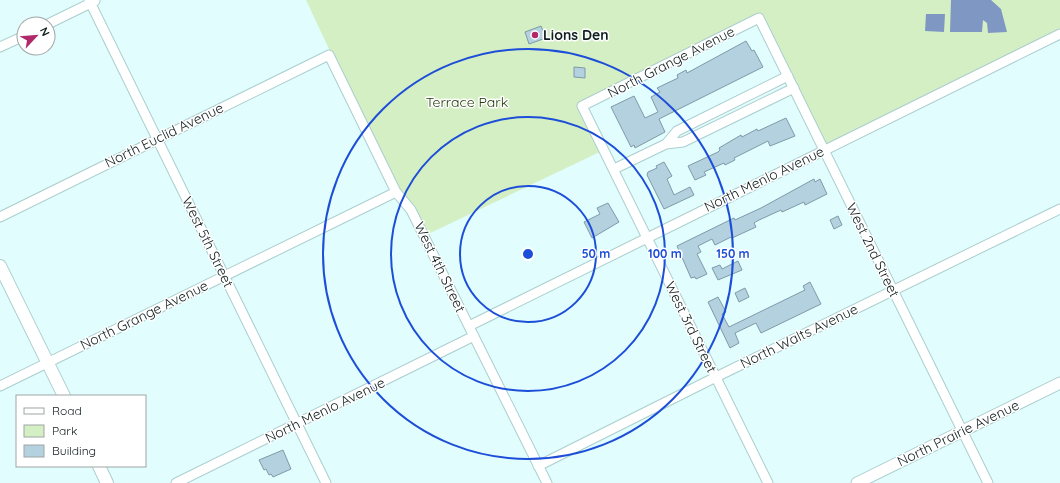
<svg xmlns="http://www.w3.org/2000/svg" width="1060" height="483" viewBox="0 0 1060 483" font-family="Quicksand,sans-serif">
  <rect width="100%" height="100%" fill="#e1fdfe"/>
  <path fill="#d5efc4" d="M306 0H1060V34L824 150 759 18 582 106 604 150 424 236 396 192Z"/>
  <path fill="#7f98c3" d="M951 0H991L1001 9 1007 32 988 33 987 23 983 20 982 32H950Z
    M926 14H945L944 32 925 31Z"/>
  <path fill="#b4d1e0" stroke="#7e9aa8" d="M541 26 546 38 529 44 525 32Z
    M746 41 752 51 754 50 763 67 659 119 665 132 635 148 634 145 631 147 611 107 634 96 645 118 658 112 651 97 660 92 657 88 678 78 677 75 686 70 687 73Z
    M574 67 585 68V78L574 77Z
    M786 118 795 136 770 146 768 141 734 158 735 160 725 165 724 163 704 172 706 175 695 180 688 166 718 152 720 150 719 148 741 135 742 137 757 129 758 131Z
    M664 162 672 176 667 179 674 195 690 187 694 195 664 209 647 175 648 172 657 168 656 166Z
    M814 179 815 182 820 179 827 194 805 205 804 202 782 212 781 210 757 221 754 223 756 227 732 238 731 237 715 245 712 239 698 246 701 252 697 254 707 274 696 279 695 277 691 278 677 246 734 218 735 220 761 208Z
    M608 203 619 222 592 238 584 222 600 214 597 208Z
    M838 216 842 225 834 229 830 220Z
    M738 261 742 270 718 280 712 268 720 265 722 269Z
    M810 282 821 304 761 333 756 323 735 333 739 343 730 348 708 302 718 297 726 312 722 314 729 327 805 290 803 286Z
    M745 288 749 297 739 302 735 293Z
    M283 450 291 469 273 477 271 474 269 475 266 469 264 470 259 460Z"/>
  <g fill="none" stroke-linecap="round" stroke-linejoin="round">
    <defs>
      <path id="minor" d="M89 0 326 483
        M48 24 95 1
        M0 47 24 36
        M666 144 677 131 788 76
        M614 169 666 144 683 142 794 88
        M0 217 329 55 396 192 411 210 547 483
        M469 326 1060 34
        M0 386 396 192
        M538 466 716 377 1060 209
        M176 483 474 336
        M768 483 582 106 759 18 988 483"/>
      <path id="tertiary" d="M857 483 1060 383"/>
      <path id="secondary" d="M0 266 64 396
        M99 466 107 483"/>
    </defs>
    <use href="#minor" stroke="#abcece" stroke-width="11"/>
    <use href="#tertiary" stroke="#abcece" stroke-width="13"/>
    <use href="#secondary" stroke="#abcece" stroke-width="14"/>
    <use href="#minor" stroke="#fff" stroke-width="9"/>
    <use href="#tertiary" stroke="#fff" stroke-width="11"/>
    <use href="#secondary" stroke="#fff" stroke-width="12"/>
  </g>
  <g fill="none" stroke="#1d4ed8" stroke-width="2">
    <circle cx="528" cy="254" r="68"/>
    <circle cx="528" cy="254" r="137"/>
    <circle cx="528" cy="254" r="205"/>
  </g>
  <circle fill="#b22969" stroke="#fff" stroke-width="1.5" cx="535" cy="35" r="4"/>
  <g text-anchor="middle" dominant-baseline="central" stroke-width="3" stroke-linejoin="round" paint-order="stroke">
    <g font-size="14" font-weight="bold" fill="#111e1e" stroke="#fff" text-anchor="start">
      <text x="543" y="35">Lions Den</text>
    </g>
    <g font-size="14" fill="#111e1e" stroke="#fff">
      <text transform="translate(671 62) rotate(-27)">North Grange Avenue</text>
      <text transform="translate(164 135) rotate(-26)">North Euclid Avenue</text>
      <text transform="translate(764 179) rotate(-26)">North Menlo Avenue</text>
      <text transform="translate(208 242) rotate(64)">West 5th Street</text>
      <text transform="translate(873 250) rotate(64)">West 2nd Street</text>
      <text transform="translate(440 267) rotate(64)">West 4th Street</text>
      <text transform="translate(144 315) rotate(-26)">North Grange Avenue</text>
      <text transform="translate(691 327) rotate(64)">West 3rd Street</text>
      <text transform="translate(799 336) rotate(-26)">North Walts Avenue</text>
      <text transform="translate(325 410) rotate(-26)">North Menlo Avenue</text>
      <text transform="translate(958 433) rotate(-26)">North Prairie Avenue</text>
    </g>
    <g font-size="14" fill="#203a08" stroke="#fff">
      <text x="467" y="102">Terrace Park</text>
    </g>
  </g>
  <circle cx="528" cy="254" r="6" fill="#1d4ed8" stroke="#fff" stroke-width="2"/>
  <g font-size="12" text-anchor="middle" font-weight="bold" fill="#1d4ed8" stroke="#fff" stroke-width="3" stroke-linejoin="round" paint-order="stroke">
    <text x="596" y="258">50 m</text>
    <text x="665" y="258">100 m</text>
    <text x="733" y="258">150 m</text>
  </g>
  <rect x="16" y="395" width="130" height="72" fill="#ffffff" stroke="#a0a5a5"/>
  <rect x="24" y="408" width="20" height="6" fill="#ffffff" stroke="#a0a5a5"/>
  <text x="52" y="415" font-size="12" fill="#111e1e">Road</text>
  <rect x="24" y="425" width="20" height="12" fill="#d5efc4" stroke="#a0a5a5"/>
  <text x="52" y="435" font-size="12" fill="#111e1e">Park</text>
  <rect x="24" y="445" width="20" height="12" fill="#b4d1e0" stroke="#a0a5a5"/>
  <text x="52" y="455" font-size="12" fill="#111e1e">Building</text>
  <g transform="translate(36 36) rotate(64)"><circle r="19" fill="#ffffff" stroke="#a0a5a5"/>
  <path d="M0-3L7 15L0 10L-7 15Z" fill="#b22969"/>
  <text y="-6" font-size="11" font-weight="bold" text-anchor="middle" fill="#111e1e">N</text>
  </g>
</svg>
